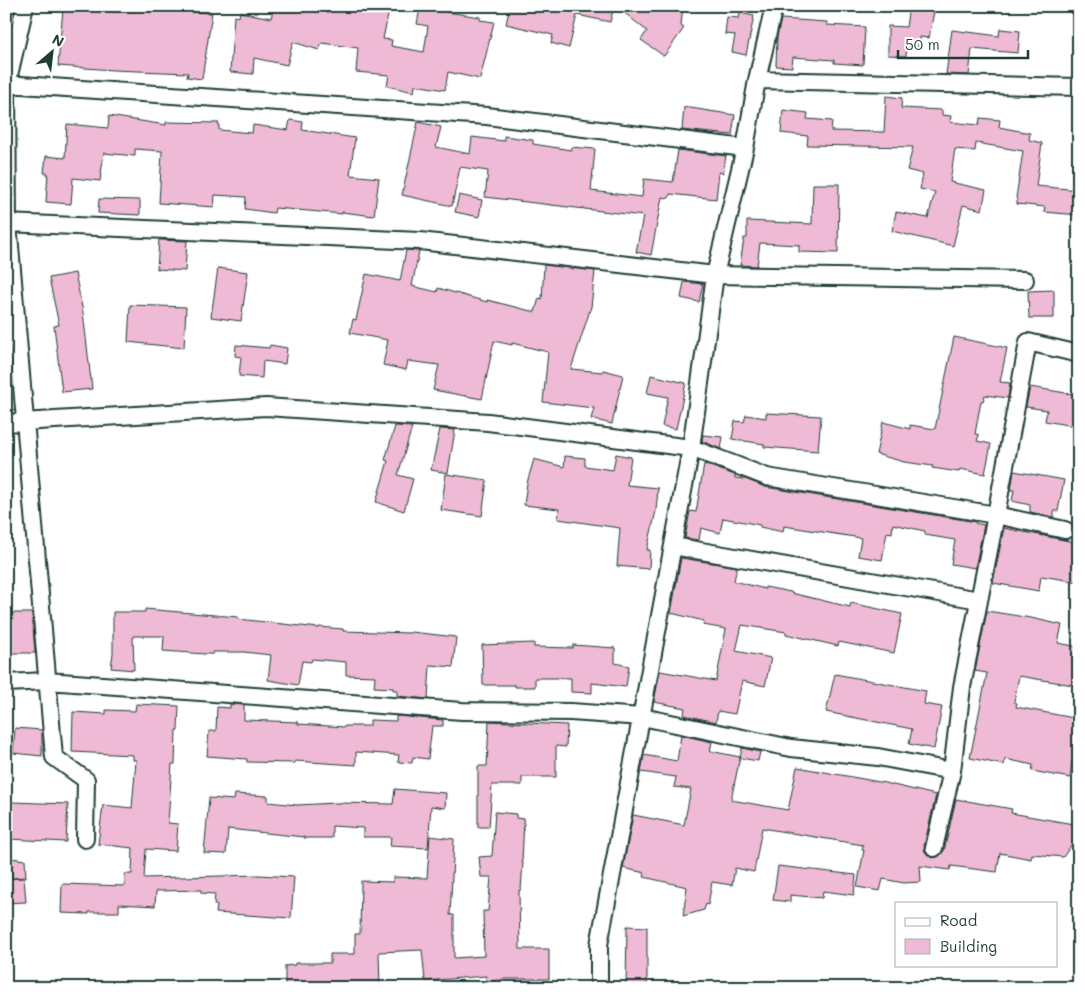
<svg xmlns="http://www.w3.org/2000/svg" width="1085" height="994" viewBox="0 0 1085 994" font-family="Mali,sans-serif">
  <rect width="100%" height="100%" fill="#fff"/>
  <filter id="ink" filterUnits="userSpaceOnUse"><feTurbulence type="fractalNoise" baseFrequency=".02" numOctaves="2"/><feDisplacementMap in="SourceGraphic" scale="10" xChannelSelector="R" yChannelSelector="G"/><feConvolveMatrix kernelMatrix="1 2 1 2 8 2 1 2 1" color-interpolation-filters="sRGB"/></filter>
  <g filter="url(#ink)">
    <path fill="#efbad5" stroke="#1f3d34" d="M274 6H390L383 39 392 40 391 46 424 52 428 26 417 24 420 8 480 17V20L494 22 480 79 448 72 445 90 415 85 414 92 387 86 389 75 356 72 358 48 322 43 319 50 293 42 287 65 254 58 253 74 230 72 234 16 239 17 240 12 271 18Z
      M510 6H614L610 22 577 15 569 48 551 43 553 35 506 24Z
      M616 6H683L681 26 684 28 664 56 641 40 647 31Z
      M909 6H935L929 38 920 37V46H907L906 56 888 55V26L906 27Z
      M63 8 119 12V8L212 13 202 79 187 77 188 73 113 70 58 66Z
      M740 13 754 16 746 55 732 52 735 35 725 34 727 17 739 18Z
      M781 19 827 22V25L865 27 863 65 834 63V60L793 57 792 67 776 66 777 37Z
      M1000 29 1020 31 1018 53 972 49 969 75 946 74 952 30 999 36Z
      M886 96 902 98 901 108 942 110V115L951 116 950 122 979 125 980 118 1000 120 999 127 1030 133 1029 140 1042 143 1036 186 1079 190V215L1044 212 1045 207 1017 204V199L1016 198 1023 151 976 143 975 151 955 149 950 182 986 190 982 210 963 205 953 246 892 231 896 212 928 218 935 192 920 189 923 174 907 170 913 147 807 145 808 136 781 133 783 110 808 113 807 119 832 121 831 131 884 132Z
      M684 107 735 115 732 135 682 130Z
      M109 116 166 125V122L219 123V130L252 133 253 125 288 130 290 120 303 122 302 130 355 138 350 175 379 178 374 216 342 212V214L275 208 274 213 245 209 246 197 215 195 214 207 159 203 162 151 135 149V156L104 153 100 181 73 178 71 204 46 202 48 173H44L46 156 65 158 67 124 108 128Z
      M418 122 441 127 436 147 470 154 472 137 504 141V136L533 140V144L571 150V147L595 149 591 191 642 197 644 179 673 182 678 150 726 156 723 173 719 172 716 199 670 194 669 198 662 197 651 255 636 252 643 216 485 197 488 171 460 167 452 206 402 195Z
      M813 184H839L838 253 799 252V245L760 243 757 266 740 265 744 238H747V221L812 224Z
      M459 195 482 200 479 217 455 212Z
      M99 199 140 200V215L98 213Z
      M159 240 187 241 185 271 157 269Z
      M406 250 419 251 412 286 437 292 438 288 487 302V300L535 312 539 298 542 299 544 265 595 271 591 307 571 369 602 372 603 370 623 375 612 424 591 419 594 408 543 402 548 352 512 343V345L494 341 482 399 433 390 439 365 408 361 406 370 383 365 388 340 350 333 353 319 356 320 366 274 400 281Z
      M218 268 248 272 241 321 211 317Z
      M75 273 83 312 92 389 62 392 54 326 59 325 49 278Z
      M684 282 703 284 699 302 681 298Z
      M1054 290V318H1029L1028 291Z
      M130 305 186 307 184 348 128 342Z
      M954 337 1007 348 1000 382 1010 383 1008 398 985 395 983 401H981L975 434 979 435 977 441 991 444 985 474 960 469 959 472 932 468 933 466 904 462 876 454 883 422 910 429V425L935 429Z
      M236 345 269 348 270 345 287 348 285 364 263 361 262 378 239 376 241 357 235 356Z
      M651 375 686 383 676 429 662 426 668 397 647 393Z
      M1030 387 1078 395 1073 426 1045 421 1047 410 1026 407Z
      M766 413 821 416 818 451 764 447V444L732 439 735 421 744 422 746 415 766 418Z
      M395 426 412 427 398 475 413 479 404 511 376 502 388 461 385 460Z
      M440 429 455 430 448 473 431 470Z
      M703 435 723 437 721 449 702 441Z
      M616 454 631 457 627 485 658 488 656 511 647 550H650L649 569 617 566 620 528 558 519 559 509 524 505 527 483 534 459 564 467 565 456 585 458V466L613 470Z
      M704 464 735 475V478L745 479 765 487 976 522 975 523 984 525 975 568 951 564 955 540 925 535V531L893 524 892 533 887 532 882 560 858 556 861 538 784 526 783 532 760 527V525L723 518 720 533 701 528 699 540 685 538 690 511 696 512Z
      M1014 471 1064 480 1058 511H1054V517L1030 512V505L1012 501 1014 490H1011Z
      M446 474 487 480 482 516 441 510Z
      M1004 528 1079 543V582L1041 576 1039 591 993 583Z
      M681 558 737 567 734 581 765 589V587L791 592V593L850 607 851 603 902 614 894 653 839 642 838 646 786 634V632L742 625 736 651 771 658 765 686 742 681 735 714 718 711 716 722 684 715 685 708 654 702 660 671 716 681 726 629 703 625 704 621 671 613Z
      M145 609 238 617V619L319 628V627L343 629V631L410 633 411 632 456 637 453 667 430 665 428 699 397 696V690H393V688L374 687 375 676 346 675V662L312 659 311 662 302 661 298 685 268 680 271 655 244 652H213V654H205L163 651 164 636H133L134 670 111 668 113 653V612H145Z
      M987 611 1031 618 1062 625 1058 643 1079 647V686L1019 676 1014 702 1017 703 1016 707 1079 719V762L1072 761 1070 778 1032 771 1033 765 1005 759 1004 765 970 758 987 673 975 671Z
      M6 613H32L35 653H6Z
      M534 643V647L573 648V645L615 648V663L629 666 626 687 592 683V693L571 692V678H535V687H515V685H483L482 645Z
      M835 674 926 691 924 704 942 707 934 749 909 744 912 729 826 712Z
      M136 704 179 706 178 730H176L175 764H172L168 823 178 824 176 851 146 849 144 878 259 875 294 877 291 918 216 913 217 905H214L215 894 201 893V890L156 891 155 906 119 904V912H89V914L61 913 62 884 125 886V874H132L133 848 98 844 103 805 132 808 136 760H133V755L72 752 73 712 106 714V710L135 711Z
      M230 704 244 705V720L298 722V724L345 727V726H370V720L396 721V716L443 720V726H432L428 759 413 757 412 763 398 762 399 755 356 752V765L295 761V763L247 762V759L207 756 209 731H216L217 707 230 708Z
      M489 721 567 725 566 747 556 746V777H522V785H492L489 827H478V766H487Z
      M15 728 42 730V756L13 753Z
      M681 735 712 742 710 751 740 757 731 800 788 810 797 767 885 783 936 795 924 846 925 851 931 858 937 857 944 851 956 799 1012 809 1011 813 1079 825V834L1063 857 1032 854 1031 859 1000 853 997 872 951 866 950 870 920 866 921 882 904 883 883 879 880 891 857 887 864 850H862L863 845 762 828 754 872 735 868 732 885 712 882 708 905 706 904 704 910 683 916 687 887 644 877 645 873 623 868 633 815 684 825 691 789 674 787 676 777 641 772 644 755 677 761Z
      M742 748 760 752 758 761 740 758Z
      M395 789 446 793 445 808 431 806 428 848 390 846 391 837H363V828L332 826V838H304V837L228 829 226 854 204 853 209 798 234 800 235 794 268 796V802L297 805 336 803 393 804Z
      M11 802 68 804 66 842 9 839Z
      M495 812 516 814V818L524 819 522 862H523L521 890H519L520 949H549V979H502V980L486 981V976L425 981 422 950 379 952 380 988H285V966L295 965V963H330V954H355V934H360L361 881 393 882V877L427 878 430 836 454 839 450 915H454V958L484 956 483 911H488L491 877H481L479 857 492 856Z
      M11 858 25 860 26 877 12 878Z
      M778 866 856 875 854 895 823 891 822 898 790 895V902L773 900Z
      M24 878 26 902 6 903V879Z
      M627 926 647 927V988H626Z"/>
    <g fill="none" stroke-linecap="round" stroke-linejoin="round">
      <defs>
        <path id="minor" d="M25 6 7 84 8 223 54 757 86 780 85 839
          M757 80 1079 87
          M6 84 487 116 745 148
          M6 223 420 241 715 275 1025 280
          M6 423 266 407 488 422 691 448 767 477 996 515 1065 530
          M673 546 979 600
          M6 683 47 681 462 711 571 712 642 717 791 748 878 757 952 771
          M934 848 952 771 962 687 996 515 1028 342 1079 354
          M599 988V945L691 448 715 275 745 148 757 80 774 6"/>
      </defs>
      <use href="#minor" stroke="#1f3d34" stroke-width="20"/>
      <use href="#minor" stroke="#fff" stroke-width="16"/>
    </g>
  </g>
  <rect width="1085" height="994" fill="none" stroke="#fff" stroke-width="25"/>
  <rect x="12" y="12" width="1060" height="969" fill="none" stroke="#1f3d34" stroke-width="2" filter="url(#ink)"/>
  <rect x="895" y="902" width="162" height="65" fill="#ffffff" stroke="#a5b1ae"/>
  <rect x="905" y="918" width="25" height="8" fill="#ffffff" stroke="#a5b1ae"/>
  <text x="940" y="926" font-size="15" fill="#1f3d34">Road</text>
  <rect x="905" y="939" width="25" height="15" fill="#efbad5" stroke="#a5b1ae"/>
  <text x="940" y="952" font-size="15" fill="#1f3d34">Building</text>
  <g transform="translate(52 52) rotate(28)" stroke="#ffffff" stroke-width="4" paint-order="stroke">
  <path d="M0-4L9 19L0 12L-9 19Z" fill="#1f3d34"/>
  <text y="-8" font-size="14" font-weight="bold" text-anchor="middle" fill="#1f3d34">N</text>
  </g>
  <path d="M898 50v8h130v-8" fill="none" stroke="#1f3d34" stroke-width="2.5"/>
  <text x="905" y="50" font-size="15" fill="#1f3d34" stroke="#ffffff" stroke-width="4" paint-order="stroke">50 m</text>
</svg>
